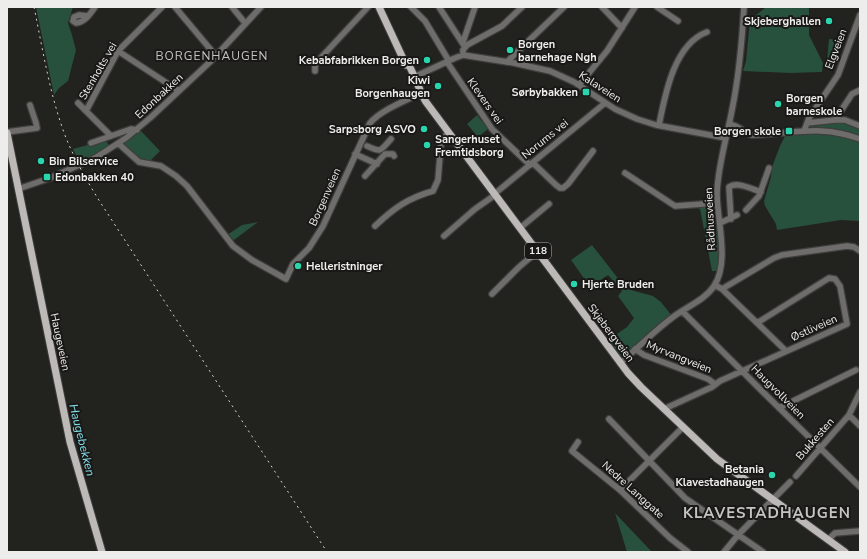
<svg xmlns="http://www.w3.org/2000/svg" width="867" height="559" viewBox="0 0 867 559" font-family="'Nunito Sans',sans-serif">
  <rect width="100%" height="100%" fill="#22221f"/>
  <path fill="#27503d" d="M36 7H73L68 23 72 35 76 50 68 81 59 88 54 95Z
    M766 7H809V35L823 63 822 72 790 73 743 71 746 61 750 20Z
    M829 39 840 40 838 63 827 62Z
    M477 115 488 129 478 137 467 124Z
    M835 120 860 126V136L837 129 814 128 806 125Z
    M140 130 160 151 147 164 120 146Z
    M818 130 860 139V221L841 220 777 230 776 224 765 206 764 201 771 177 772 167 780 146 787 132Z
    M106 140 110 148 80 163 73 149Z
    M717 203 722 237 720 271H712L700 209 698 208Z
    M258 222 234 240 227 235 242 225Z
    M592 245 624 286 631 290 653 296 661 302 672 316 626 357 624 355 619 356 607 341 627 327 634 318 618 296 622 291 608 275 590 287 571 260Z
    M615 513 652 552H627Z"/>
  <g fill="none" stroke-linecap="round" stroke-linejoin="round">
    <path stroke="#235d62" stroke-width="1" d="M94 513 102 539"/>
    <defs>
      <path id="minor" d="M175 7 216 56
        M232 7 245 23
        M411 7 425 21 449 61
        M439 7 465 47
        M602 7 622 28
        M657 7 678 21
        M88 16 79 15 74 17 73 21 76 23C85 22 90 14 95 7
        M463 42 475 7
        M118 51 179 91
        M463 55 514 63 550 71 574 82 615 109 637 119 656 125 726 138
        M447 62 492 129 530 165
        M507 62 519 50 564 7
        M315 71V67L316 63 368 7
        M414 77 455 58 463 55V50L467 45 502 26 522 7
        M579 85 607 51 635 7
        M78 103 111 136
        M86 111 118 51 162 7
        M835 120H845L860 126
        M807 123 835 120 852 94 860 90
        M729 124C740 126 744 133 752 135 793 134 820 124 860 139
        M659 125C665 95 674 44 707 32
        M804 131 809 118 838 75 860 15
        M7 132 37 128 36 123 30 105
        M91 143 131 129 137 130
        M119 144 139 162 161 166 176 176 187 186 233 246 252 260 286 279 293 264 309 248 323 226 370 123C381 110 405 101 421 93
        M367 146C382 153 380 151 391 139
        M355 154 377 164
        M533 163 556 185 560 188H563L568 184 593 151
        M625 173 675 206 717 203
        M365 176 385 154H393L394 156
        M18 189 50 178 95 158 126 138 150 118 211 61 261 7
        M498 191 605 103
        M746 210 759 196 769 168
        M731 219 729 187C737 181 752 189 761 192
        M720 223 737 215
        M375 226C394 208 408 198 433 191L438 180 441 143 448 132
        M520 228 549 204
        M444 236 475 209 495 195
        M715 285 722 289 786 351
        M722 289 774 258 782 255 847 246 854 247 860 251
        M492 294 519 267 538 251
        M682 311 768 397 860 487
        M635 349 644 355 708 379 715 384
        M620 363C638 348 654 331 673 317 686 307 705 300 714 286 730 262 717 221 717 193 718 165 727 137 732 110 739 76 742 42 744 7
        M779 408 856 370
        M664 409 712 387 720 381 847 324 840 286 835 279 829 278 757 323
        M849 415 860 426
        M609 419 685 498 763 552
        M578 442 572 451 620 490 670 538 688 552
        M796 476 849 415 860 392
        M620 490 683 427
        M828 540 835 533 860 531
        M724 552 738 535 790 482"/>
      <path id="major" d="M379 7 406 65
        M406 61C411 65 420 93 426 102L628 373 641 387 717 459 845 552
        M7 133 70 442 102 552"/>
    </defs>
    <use href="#minor" stroke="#3e3e3c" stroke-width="8"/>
    <use href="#major" stroke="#3e3e3c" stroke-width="9"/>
    <use href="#minor" stroke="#6e6d6c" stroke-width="5.5"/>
    <use href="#major" stroke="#bcb9b7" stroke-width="7"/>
    <path stroke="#d3d3d1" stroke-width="1" stroke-dasharray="2 4" stroke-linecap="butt" d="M34 7C43 51 50 96 66 138 76 162 89 185 104 208L327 552"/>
  </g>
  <g fill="#28d5ad" stroke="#191816" stroke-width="1.5">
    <circle cx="829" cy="21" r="4"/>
    <circle cx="510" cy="50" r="4"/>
    <circle cx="427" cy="60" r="4"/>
    <circle cx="438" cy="86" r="4"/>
    <rect x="582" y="88" width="8" height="8" rx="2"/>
    <circle cx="778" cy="104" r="4"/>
    <circle cx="424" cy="129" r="4"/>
    <rect x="785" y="127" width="8" height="8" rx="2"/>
    <circle cx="427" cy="145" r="4"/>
    <circle cx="41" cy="161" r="4"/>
    <rect x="43" y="173" width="8" height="8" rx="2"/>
    <circle cx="298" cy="266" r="4"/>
    <circle cx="574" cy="284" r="4"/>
    <circle cx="772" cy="475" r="4"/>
  </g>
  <g text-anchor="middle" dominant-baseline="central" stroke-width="4" stroke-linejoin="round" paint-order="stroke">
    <rect fill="#191816" stroke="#adadab" stroke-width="1" x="525" y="243" width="26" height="16" rx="3"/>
    <g font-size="10" font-weight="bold" fill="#ededeb">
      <text x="538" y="251">118</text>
    </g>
    <g font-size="11" font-weight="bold" fill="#ededeb" stroke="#191816" text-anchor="end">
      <text x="821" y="21">Skjeberghallen</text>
      <text x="518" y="44" text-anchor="start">Borgen<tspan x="518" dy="13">barnehage Ngh</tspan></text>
      <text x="419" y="60">Kebabfabrikken Borgen</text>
      <text x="430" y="80">Kiwi<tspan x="430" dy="13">Borgenhaugen</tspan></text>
      <text x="578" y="92">Sørbybakken</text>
      <text x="786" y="98" text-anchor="start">Borgen<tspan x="786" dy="13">barneskole</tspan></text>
      <text x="416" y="129">Sarpsborg ASVO</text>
      <text x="781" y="131">Borgen skole</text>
      <text x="435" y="139" text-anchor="start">Sangerhuset<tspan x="435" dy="13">Fremtidsborg</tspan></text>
      <text x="49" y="161" text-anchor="start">Bin Bilservice</text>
      <text x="55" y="177" text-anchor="start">Edonbakken 40</text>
      <text x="306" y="266" text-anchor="start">Helleristninger</text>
      <text x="582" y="284" text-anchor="start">Hjerte Bruden</text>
      <text x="764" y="469">Betania<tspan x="764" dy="13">Klavestadhaugen</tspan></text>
    </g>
    <g font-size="11" fill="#ededeb" stroke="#191816">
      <text transform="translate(836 49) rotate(-69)">Elgveien</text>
      <text transform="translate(98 71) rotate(-60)">Stenholts vei</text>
      <text transform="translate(600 87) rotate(33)">Kalaveien</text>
      <text transform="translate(159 96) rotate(-43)">Edonbakken</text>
      <text transform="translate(485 101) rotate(55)">Klevers vei</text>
      <text transform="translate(545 139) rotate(-39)">Norums vei</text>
      <text transform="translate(325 197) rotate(-66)">Borgenveien</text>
      <text transform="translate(710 219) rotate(-93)">Rådhusveien</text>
      <text transform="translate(814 328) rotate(-24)">Østliveien</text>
      <text transform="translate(611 333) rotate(53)">Skjebergveien</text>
      <text transform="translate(60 342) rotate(78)">Haugeveien</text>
      <text transform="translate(679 357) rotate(22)">Myrvangveien</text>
      <text transform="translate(778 392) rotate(45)">Haugvollveien</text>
      <text transform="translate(815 439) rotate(-49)">Bukkesten</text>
      <text transform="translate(633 490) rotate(42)">Nedre Langgate</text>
    </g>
    <g font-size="12" letter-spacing="1" fill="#c5c4c0" stroke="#191816">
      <text x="212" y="56">BORGENHAUGEN</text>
    </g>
    <g font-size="12" font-style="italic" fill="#83e0e9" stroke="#191816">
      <text transform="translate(82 440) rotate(76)">Haugebekken</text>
    </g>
    <g font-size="15" font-weight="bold" letter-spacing="1" fill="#c5c4c0" stroke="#191816">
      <text x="767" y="513">KLAVESTADHAUGEN</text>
    </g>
  </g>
  <rect width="867" height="559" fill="none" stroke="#ededeb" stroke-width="16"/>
</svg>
